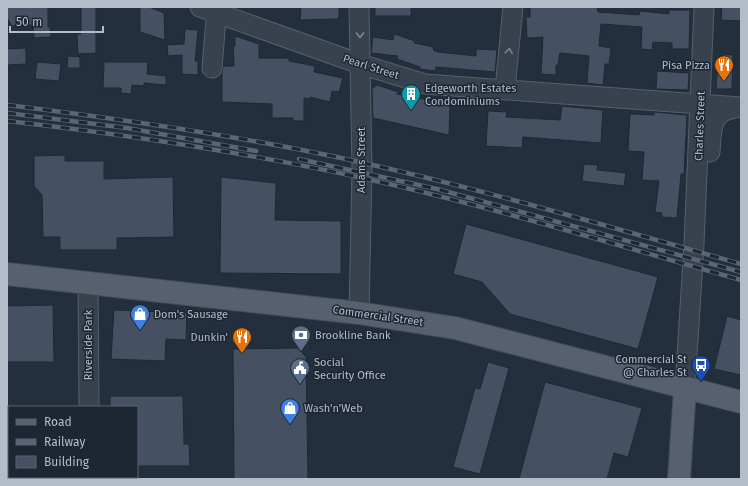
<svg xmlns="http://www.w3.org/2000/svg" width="748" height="486" viewBox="0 0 748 486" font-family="'Fira Sans',sans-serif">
  <rect width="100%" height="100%" fill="#242f3e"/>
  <path fill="#455162" stroke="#1f2835" d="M7 7H48V27H50L51 37 34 38 33 25 12 26 7 18Z
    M81 7H96V53L78 54 77 34H81Z
    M140 7H149L164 13 165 40 140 32Z
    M301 7H339V17L337 19 300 20Z
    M375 7H411V16H375Z
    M530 7H597L598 12 639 15 640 11 669 14V10H690L689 49H672V43L653 42 652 50 641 49 642 27 601 24 599 46 611 48 609 64H605L603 85 587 83 589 56 560 53 558 65H556V75L541 74 543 37 527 38 526 17H530Z
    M722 7H741V21L721 20Z
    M185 29 198 30 195 61H198V75L182 74V55L168 56 167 45 184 44Z
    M394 34 415 41 414 43 434 47 433 50 438 52 476 56V49L497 50 495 72 436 67 435 71 420 69V67L397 59 398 56 371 53 373 37 393 40Z
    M235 36 259 44V58H289V61L315 66 314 72 343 78 339 92 332 91 330 102 310 97V99L304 98V121H293V118H272V104L222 102V72L223 66H234L233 46H235Z
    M26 48V64L7 65V49Z
    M723 54 733 55 732 88 730 89H716L718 59H723Z
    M68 56 80 57V68H67Z
    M37 62 61 64 59 81 35 79Z
    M104 62H148L147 74 166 76V85L144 83V86L132 85 131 94 121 93V88H103Z
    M657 71 689 73 688 90 656 89Z
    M377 85 398 92 397 94 450 104 449 135 373 118 372 89Z
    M562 106 603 110 601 143 523 137 522 148 486 146 488 111 507 112 506 117 560 120Z
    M654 112 687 115 684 174H681L677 218 661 217 662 213 655 212 659 181 642 180 644 152 628 151 630 114 654 115Z
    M65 155V161H104V179L173 177 174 237 117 238V250H60V237H43L42 195 34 186V156Z
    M584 164 598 165 597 170 626 173 624 186 582 181Z
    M221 177 276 183 275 220 341 221V274L220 273Z
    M466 224 658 277 638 349 510 314 482 282 453 274Z
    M53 305 54 362H7V306Z
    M114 310 187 313 186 340 166 339 165 361 111 359Z
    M727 316 741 320V375L714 369Z
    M298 348 306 357 308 479H234L233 349Z
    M488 362 509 368 480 474 453 467 475 388 480 389Z
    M545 382 642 408 628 457 614 453 607 479H519Z
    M110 396H183L184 444H189L190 466H137V407H110Z"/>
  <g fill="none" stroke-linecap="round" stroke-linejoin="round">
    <defs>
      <path id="minor" d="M200 7 360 64 425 84 741 107
        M359 7 362 170 359 313
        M212 68 217 7
        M505 89 513 7
        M710 152C712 130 709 111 736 108
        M88 282 89 407
        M685 388 694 244 704 7
        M89 477V479"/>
      <path id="major" d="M7 274 359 313 455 328 741 402
        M679 479 685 388"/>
    </defs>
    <use href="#minor" stroke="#565f6c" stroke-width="21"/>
    <use href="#major" stroke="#414a57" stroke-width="24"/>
    <use href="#minor" stroke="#38414e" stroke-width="19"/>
    <use href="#major" stroke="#56606e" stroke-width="22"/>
    <defs>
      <path id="rail" d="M7 105C121 119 234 135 346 159 479 188 610 227 741 264
        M7 113 127 128 256 151
        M7 121C131 135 255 154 376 181 499 209 620 246 741 280
        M299 159 437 189 741 272"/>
    </defs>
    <use href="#rail" stroke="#5a6575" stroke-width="4.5"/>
    <use href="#rail" stroke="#1d2633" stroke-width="3" stroke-dasharray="9" stroke-linecap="butt"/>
  </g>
  <defs><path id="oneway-chevron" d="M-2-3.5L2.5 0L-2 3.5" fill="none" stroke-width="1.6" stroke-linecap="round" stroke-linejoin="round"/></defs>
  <g stroke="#7c8592">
    <use href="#oneway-chevron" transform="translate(360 35) rotate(89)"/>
    <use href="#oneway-chevron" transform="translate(509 51) rotate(-84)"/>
  </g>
  <defs>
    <symbol id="restaurant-pin" viewBox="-11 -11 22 30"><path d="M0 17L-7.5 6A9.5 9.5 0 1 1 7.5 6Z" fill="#e8710a" stroke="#1d2633"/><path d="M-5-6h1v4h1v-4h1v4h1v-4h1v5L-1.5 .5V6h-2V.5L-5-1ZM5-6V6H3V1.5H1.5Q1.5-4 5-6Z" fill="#fff"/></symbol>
    <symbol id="building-pin" viewBox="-11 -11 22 30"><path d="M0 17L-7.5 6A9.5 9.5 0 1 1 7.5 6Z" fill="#0f9aa8" stroke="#1d2633"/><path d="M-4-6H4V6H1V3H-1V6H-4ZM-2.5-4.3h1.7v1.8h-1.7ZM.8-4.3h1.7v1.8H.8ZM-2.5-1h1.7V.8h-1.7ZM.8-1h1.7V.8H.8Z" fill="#fff"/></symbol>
    <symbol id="shop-pin" viewBox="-11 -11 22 30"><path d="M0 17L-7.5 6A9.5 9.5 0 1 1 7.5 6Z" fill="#3f7fe0" stroke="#1d2633"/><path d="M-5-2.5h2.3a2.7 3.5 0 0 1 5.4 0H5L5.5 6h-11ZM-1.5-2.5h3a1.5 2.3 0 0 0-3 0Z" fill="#fff"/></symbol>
    <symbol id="bank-pin" viewBox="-11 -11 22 30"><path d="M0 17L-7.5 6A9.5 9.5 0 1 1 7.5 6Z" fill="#5c6f8a" stroke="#1d2633"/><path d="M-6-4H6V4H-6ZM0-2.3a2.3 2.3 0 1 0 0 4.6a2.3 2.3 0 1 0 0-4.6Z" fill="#fff"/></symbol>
    <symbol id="bus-pin" viewBox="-11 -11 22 30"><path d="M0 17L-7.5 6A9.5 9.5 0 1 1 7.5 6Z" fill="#1a4fb4" stroke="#1d2633"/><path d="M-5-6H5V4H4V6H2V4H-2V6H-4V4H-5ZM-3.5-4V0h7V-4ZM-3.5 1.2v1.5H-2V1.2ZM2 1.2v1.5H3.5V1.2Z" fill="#fff"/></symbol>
    <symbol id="civic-pin" viewBox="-11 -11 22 30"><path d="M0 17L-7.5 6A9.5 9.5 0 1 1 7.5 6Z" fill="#5c6f8a" stroke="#1d2633"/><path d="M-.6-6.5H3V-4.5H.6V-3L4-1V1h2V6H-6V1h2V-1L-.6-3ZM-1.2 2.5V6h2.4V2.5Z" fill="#fff"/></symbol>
  </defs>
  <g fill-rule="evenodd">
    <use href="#restaurant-pin" x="713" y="54" width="22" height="30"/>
    <use href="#building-pin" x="400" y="83" width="22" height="30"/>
    <use href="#shop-pin" x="129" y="303" width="22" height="30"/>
    <use href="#bank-pin" x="290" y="324" width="22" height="30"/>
    <use href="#restaurant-pin" x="231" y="326" width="22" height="30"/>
    <use href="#bus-pin" x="690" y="354" width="22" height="30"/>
    <use href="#civic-pin" x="289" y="357" width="22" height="30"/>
    <use href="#shop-pin" x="279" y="397" width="22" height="30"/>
  </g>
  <g text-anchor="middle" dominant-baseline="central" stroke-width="3" stroke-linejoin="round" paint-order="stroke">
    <g font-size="11" fill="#b4bcc9" stroke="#1d2633" text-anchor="start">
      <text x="710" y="65" text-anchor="end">Pisa Pizza</text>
      <text x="425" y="88">Edgeworth Estates<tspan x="425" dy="13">Condominiums</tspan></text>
      <text x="154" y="314">Dom's Sausage</text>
      <text x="315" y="335">Brookline Bank</text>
      <text x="228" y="337" text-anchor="end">Dunkin'</text>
      <text x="687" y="359" text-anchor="end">Commercial St<tspan x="687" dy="13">@ Charles St</tspan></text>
      <text x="314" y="362">Social<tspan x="314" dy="13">Security Office</tspan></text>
      <text x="304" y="408">Wash'n'Web</text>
    </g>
    <g font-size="11" fill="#b4bcc9" stroke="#1d2633">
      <text transform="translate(371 67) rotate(18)">Pearl Street</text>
      <text transform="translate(700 126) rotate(-88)">Charles Street</text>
      <text transform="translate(361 160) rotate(-90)">Adams Street</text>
      <text transform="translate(378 316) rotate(8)">Commercial Street</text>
      <text transform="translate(88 345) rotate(-90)">Riverside Park</text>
    </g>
  </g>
  <rect width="748" height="486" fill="none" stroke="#b4bcc9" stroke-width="16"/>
  <rect x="8" y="406" width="130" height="72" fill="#1d2633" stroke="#59626f"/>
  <rect x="16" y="419" width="20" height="6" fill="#56606e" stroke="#59626f"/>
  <text x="44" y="426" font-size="12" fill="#b4bcc9">Road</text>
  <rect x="16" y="439" width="20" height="6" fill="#5a6575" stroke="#59626f"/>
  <text x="44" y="446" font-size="12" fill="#b4bcc9">Railway</text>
  <rect x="16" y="456" width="20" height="12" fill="#455162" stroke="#59626f"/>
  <text x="44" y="466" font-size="12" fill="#b4bcc9">Building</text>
  <path d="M10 26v6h93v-6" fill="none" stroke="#b4bcc9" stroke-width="2"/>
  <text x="16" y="26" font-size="12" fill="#b4bcc9" stroke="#1d2633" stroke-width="3" paint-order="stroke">50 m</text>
</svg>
